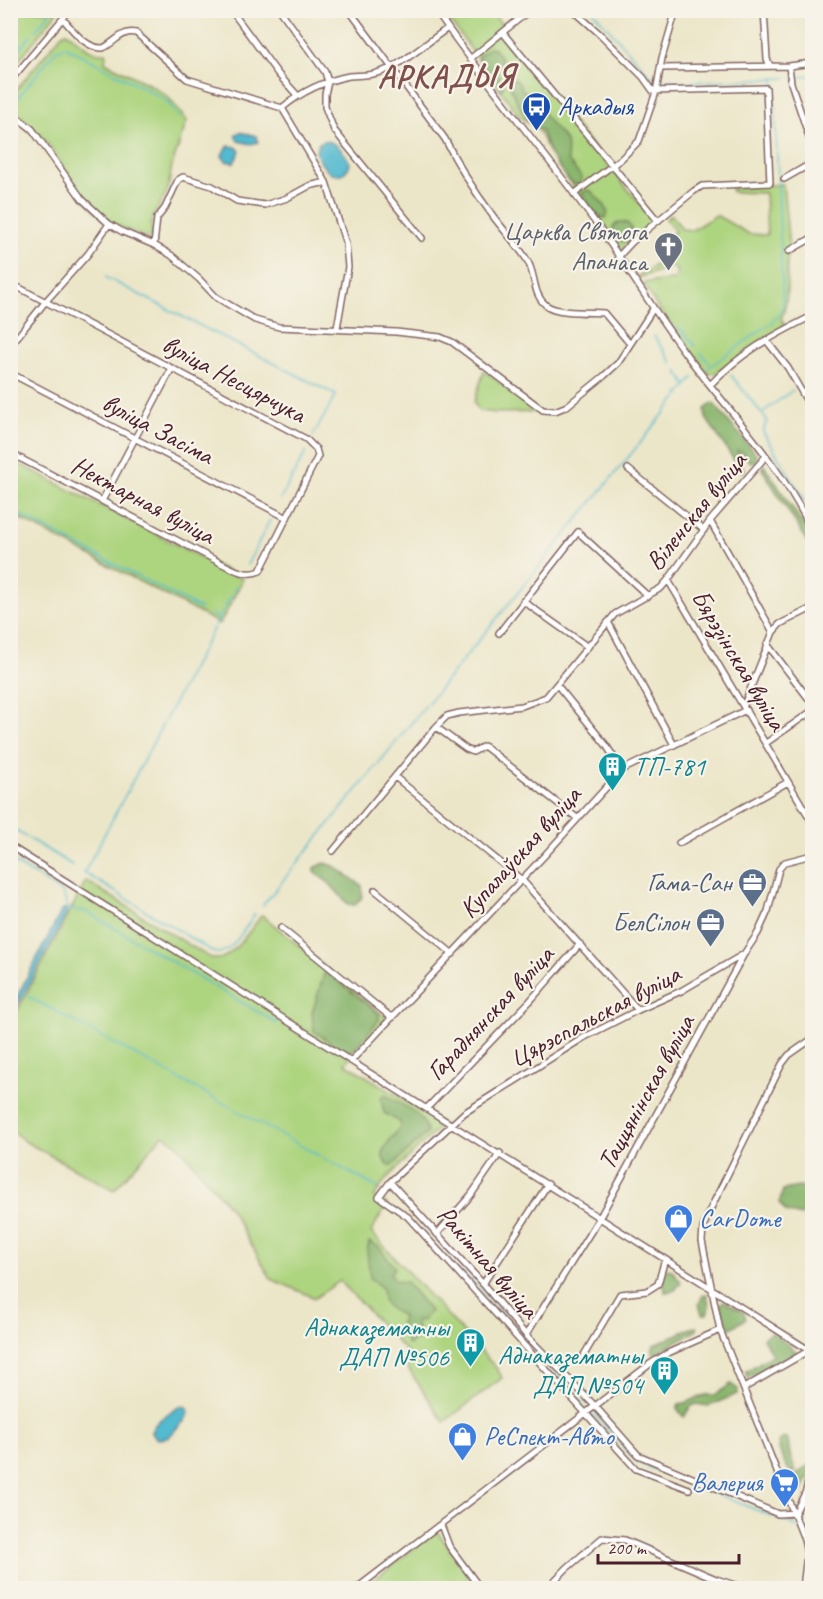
<svg xmlns="http://www.w3.org/2000/svg" width="823" height="1599" viewBox="0 0 823 1599" font-family="Caveat,sans-serif">
  <rect width="100%" height="100%" fill="#f7f3e8"/>
  <filter id="ink" filterUnits="userSpaceOnUse"><feTurbulence type="fractalNoise" baseFrequency=".0167" numOctaves="2"/><feDisplacementMap in="SourceGraphic" scale="12" xChannelSelector="R" yChannelSelector="G"/><feConvolveMatrix kernelMatrix="1 2 1 2 8 2 1 2 1" color-interpolation-filters="sRGB"/></filter>
  <filter id="wash" filterUnits="userSpaceOnUse"><feTurbulence type="fractalNoise" baseFrequency=".008" numOctaves="4" result="noise"/><feDisplacementMap in="SourceGraphic" scale="24" xChannelSelector="R" yChannelSelector="G"/><feGaussianBlur stdDeviation="1.35" result="paint"/><feColorMatrix in="noise" values="0 0 0 0 0 0 0 0 0 0 0 0 0 0 0 0 0 1.4 0 .05"/><feComposite in="paint" operator="in"/></filter>
  <g filter="url(#wash)">
    <rect width="100%" height="100%" fill="#ece6c9"/>
    <path fill="#add47f" stroke="#7c7a55" stroke-width="1.5" d="M11 10 58 11 11 70 10 11Z
      M443 11H491L503 26 501 34 652 219V222L619 251 549 153 538 130 520 117Z
      M66 32C80 39 87 55 106 53L105 62 154 87 169 98 187 121 172 165 168 190 154 215 151 225 152 236 149 238C133 233 118 227 103 217 79 199 67 171 50 147 41 134 29 124 18 114L11 122V96L62 34Z
      M783 184 789 247C783 271 792 296 781 319L785 325 716 373 709 374 656 305 643 283 673 280 676 278V269L671 267 639 278 638 276 665 259 652 249 675 231 666 219 671 214 682 229 692 230 716 215 749 234 767 235 765 193 732 192 731 188Z
      M484 371 540 412 497 413 479 411 474 403Z
      M10 459 243 579 220 624 11 514Z
      M86 881 199 951C204 954 210 959 217 959 231 960 253 926 262 915L387 1018 345 1063 443 1124 386 1179 374 1197 387 1204 371 1232 498 1370 502 1378 444 1422 407 1367 415 1361 340 1281 315 1298 271 1279 230 1208 179 1146 163 1135 114 1190 26 1142 11 1130V1023Z
      M437 1531 477 1588H363Z"/>
    <path fill="#8ab66e" stroke="#6a6a4c" stroke-width="1.5" d="M490 47 493 48 500 56 503 66 493 67 504 86 502 89 499 88 478 59 479 55Z
      M513 79 518 81 522 89 541 108 547 119 566 141 568 161 582 178 581 184H574L569 181 549 153 542 131 525 118 508 83Z
      M586 190 591 191 605 206 608 213 605 218C595 218 586 202 582 193Z
      M612 232a10 10 0 1 1 20 0a10 10 0 1 1-20 0Z
      M713 403 757 455 756 461 750 462 743 453 737 451 744 470 742 472 706 418 705 409Z
      M764 465 807 530 812 543V549L811 550 801 531 762 469Z
      M325 863 334 866 362 886V897L355 905 348 904 329 883 314 872V868Z
      M327 972 379 1014V1020L353 1050 347 1054 314 1031 312 1013 324 974Z
      M383 1095H385C399 1103 426 1114 427 1133L394 1164 389 1166C373 1153 392 1139 400 1128V1122L384 1113 381 1098Z
      M812 1185V1202L801 1216 786 1212 779 1203 783 1190Z
      M369 1242 378 1246 395 1268 390 1273 396 1281 406 1282 430 1311 423 1320 415 1322 420 1337 408 1345 400 1330 402 1316C390 1309 380 1305 383 1289L370 1278 367 1251Z
      M667 1269 672 1270 681 1282 675 1290 665 1292 663 1275Z
      M707 1294 709 1307 707 1314H702L699 1304 703 1295Z
      M724 1301 744 1312 746 1319 729 1329 720 1305Z
      M697 1327V1330L654 1354 652 1352 654 1345 691 1328Z
      M772 1332 797 1352 748 1378 745 1372 772 1355 763 1338Z
      M731 1384 738 1389 737 1394 709 1406 696 1404 690 1407 684 1417 677 1409 679 1405 705 1395H715Z
      M784 1438 788 1440 790 1455 796 1471 792 1473C784 1466 779 1452 778 1442Z
      M812 1463C812 1470 806 1487 800 1492L795 1491 792 1487 795 1476Z"/>
    <path fill="#52bacf" stroke="#4e6c7d" stroke-width="1.5" d="M240 132 256 136 258 142 251 144 238 141 235 135Z
      M324 141C336 141 345 153 350 163 343 187 319 169 316 151L319 143Z
      M229 146 236 147 240 151 234 163 226 161 222 156 224 151Z
      M65 909 67 913 11 1018V1008L61 912Z
      M181 1406 186 1407 189 1411 185 1420 167 1438 157 1439 151 1432C155 1420 171 1412 181 1406Z"/>
    <g fill="none" stroke-linecap="round" stroke-linejoin="round">
      <path stroke="#52bacf" stroke-width="1.5" d="M592 10 648 73 657 79
        M36 30 52 10
        M10 60 31 35
        M794 78 812 75
        M663 80 687 82 786 78
        M12 105 57 49 66 47 155 94 167 102 180 118
        M105 277 336 395 313 436
        M679 327 695 346
        M654 336 672 363
        M701 353 710 364
        M708 368 771 323 779 315 783 306 774 79
        M677 371 686 385
        M731 375 767 420 763 432 812 512
        M763 412 793 390
        M280 500 306 452
        M10 510 200 609
        M247 565 270 520
        M211 614 218 618
        M10 827 72 865
        M10 860 62 892 68 907 66 912
        M83 872 215 953C232 955 246 926 255 914
        M84 873 236 586
        M263 905 693 378
        M67 909 85 911 277 1023
        M22 993 378 1188
        M388 1192 401 1201 584 1404
        M593 1414 638 1463 797 1526
        M802 1528 812 1531"/>
    </g>
  </g>
  <g filter="url(#ink)">
    <g fill="none" stroke-linecap="round" stroke-linejoin="round">
      <defs>
        <path id="minor" d="M231 10 278 74 297 95
          M280 10 325 72 328 82 325 94V107L334 130 422 238
          M349 10 445 139C458 166 475 192 493 216 504 231 517 244 527 260 536 274 532 294 546 305 557 314 590 312 604 313L630 344
          M435 10C486 83 543 150 595 222 627 266 655 313 688 357 731 414 782 466 812 531
          M573 10 601 35 643 77 653 91 766 88 770 183 702 186 694 191 632 242 618 257
          M764 10 767 59 770 66
          M63 19C73 30 86 49 103 48 115 43 121 30 136 33L187 79 282 108 326 182 346 244 348 267 337 328
          M504 34 658 221
          M470 59 530 10
          M789 66 791 83 812 146
          M662 68 789 66 812 63
          M10 81 70 10
          M282 108C301 92 324 81 349 76 358 75 368 76 377 73 401 67 427 42 448 28
          M10 112 32 129 82 199 109 224 123 232 154 245 171 255 199 279 216 297 255 320 279 327 396 332 440 337 452 342 543 410 555 411 567 406 604 376 618 363 653 309
          M784 179 812 163
          M574 194 621 159 639 141 656 92 662 58 676 10
          M154 245 157 218 165 208 178 180 183 177 212 186 237 201 265 205 287 198 309 186 326 182
          M789 251 812 238
          M10 283 306 439 316 449 318 456 260 571C245 578 229 567 215 560L10 453
          M766 340 788 368 812 410
          M10 346 46 301 88 254 109 224
          M10 373 287 518
          M710 385C740 353 774 335 812 316
          M628 469 704 530
          M102 501 172 368
          M710 521 773 632
          M668 580 812 822
          M523 601 588 647
          M608 622 674 745
          M499 633 578 532 648 596
          M767 644 812 703
          M557 685 606 745 622 770
          M744 705 773 632 780 624 812 608
          M436 727 466 749 473 752 484 746 577 818
          M766 743 812 711
          M395 777 522 880 638 1010
          M679 843 788 782
          M10 846 812 1352
          M333 851 436 727 447 716 459 713 522 706 546 697 615 614 661 588 668 580 710 521 766 456
          M375 890 453 954
          M281 928 392 1018
          M351 1061 544 856 622 770 746 710
          M427 1108 530 1001 580 944
          M809 1133 812 1130
          M390 1182 483 1284 526 1335 594 1405 638 1455 778 1514 795 1513 806 1491 810 1474 812 1472
          M437 1234 471 1195 500 1153
          M483 1284 548 1184
          M526 1335 600 1217 744 954 758 933 768 911 779 869 785 862 812 855
          M581 1360 620 1294 647 1291 658 1284 665 1259
          M744 1388 810 1350
          M689 1489 636 1469 408 1217 379 1197 390 1182 464 1113 583 1038 638 1010 681 991 744 954
          M441 1525 449 1546 480 1588
          M804 1539 812 1542
          M357 1588 650 1364 668 1353 720 1330
          M547 1588 567 1568 602 1538 625 1540 716 1579 744 1588
          M803 1588 807 1554 804 1539 720 1330 702 1241 703 1228 709 1212 782 1064 789 1055 812 1039"/>
      </defs>
      <use href="#minor" stroke="#836562" stroke-width="8"/>
      <use href="#minor" stroke="#fff" stroke-width="5"/>
    </g>
  </g>
  <defs>
    <symbol id="bus-pin" viewBox="-11 -11 22 30"><path d="M0 17L-7.5 6A9.5 9.5 0 1 1 7.5 6Z" fill="#1a4fb4" stroke="#f7f3e8"/><path d="M-5-6H5V4H4V6H2V4H-2V6H-4V4H-5ZM-3.5-4V0h7V-4ZM-3.5 1.2v1.5H-2V1.2ZM2 1.2v1.5H3.5V1.2Z" fill="#fff"/></symbol>
    <symbol id="church-pin" viewBox="-11 -11 22 30"><path d="M0 17L-7.5 6A9.5 9.5 0 1 1 7.5 6Z" fill="#6b7280" stroke="#f7f3e8"/><path d="M-1.2-6h2.4v3.5h3.3v2.4h-3.3V6h-2.4V-.1h-3.3v-2.4h3.3Z" fill="#fff"/></symbol>
    <symbol id="building-pin" viewBox="-11 -11 22 30"><path d="M0 17L-7.5 6A9.5 9.5 0 1 1 7.5 6Z" fill="#0f9aa8" stroke="#f7f3e8"/><path d="M-4-6H4V6H1V3H-1V6H-4ZM-2.5-4.3h1.7v1.8h-1.7ZM.8-4.3h1.7v1.8H.8ZM-2.5-1h1.7V.8h-1.7ZM.8-1h1.7V.8H.8Z" fill="#fff"/></symbol>
    <symbol id="office-pin" viewBox="-11 -11 22 30"><path d="M0 17L-7.5 6A9.5 9.5 0 1 1 7.5 6Z" fill="#5c6f8a" stroke="#f7f3e8"/><path d="M-6-3h4V-5.5h4V-3h4V5H-6ZM-1-4.5V-3h2v-1.5ZM-6 0V1H6V0Z" fill="#fff"/></symbol>
    <symbol id="shop-pin" viewBox="-11 -11 22 30"><path d="M0 17L-7.5 6A9.5 9.5 0 1 1 7.5 6Z" fill="#3f7fe0" stroke="#f7f3e8"/><path d="M-5-2.5h2.3a2.7 3.5 0 0 1 5.4 0H5L5.5 6h-11ZM-1.5-2.5h3a1.5 2.3 0 0 0-3 0Z" fill="#fff"/></symbol>
    <symbol id="supermarket-pin" viewBox="-11 -11 22 30"><path d="M0 17L-7.5 6A9.5 9.5 0 1 1 7.5 6Z" fill="#3f7fe0" stroke="#f7f3e8"/><path d="M-6-5.5h2.5l.6 2H6L4.5 2H-2.5L-4.4-4H-6ZM-1.5 3.2a1.3 1.3 0 1 0 .1 0ZM3 3.2a1.3 1.3 0 1 0 .1 0Z" fill="#fff"/></symbol>
  </defs>
  <g fill-rule="evenodd">
    <use href="#bus-pin" x="520" y="90" width="33" height="45"/>
    <use href="#church-pin" x="652" y="230" width="33" height="45"/>
    <use href="#building-pin" x="596" y="750" width="33" height="45"/>
    <use href="#office-pin" x="736" y="866" width="33" height="45"/>
    <use href="#office-pin" x="694" y="906" width="33" height="45"/>
    <use href="#shop-pin" x="662" y="1202" width="33" height="45"/>
    <use href="#building-pin" x="454" y="1326" width="33" height="45"/>
    <use href="#building-pin" x="648" y="1354" width="33" height="45"/>
    <use href="#shop-pin" x="446" y="1420" width="33" height="45"/>
    <use href="#supermarket-pin" x="768" y="1466" width="33" height="45"/>
  </g>
  <g text-anchor="middle" dominant-baseline="central" stroke-width="4.5" stroke-linejoin="round" paint-order="stroke">
    <g font-size="26" fill="#164399" stroke="#f7f3e8" text-anchor="start">
      <text x="558" y="106">Аркадыя</text>
    </g>
    <g font-size="26" fill="#5b616d" stroke="#f7f3e8" text-anchor="end">
      <text x="647" y="231">Царква Святога<tspan x="647" dy="30">Апанаса</tspan></text>
    </g>
    <g font-size="26" fill="#4a1f2b" stroke="#f7f3e8">
      <text transform="translate(234 379) rotate(28)">вуліца Несцярчука</text>
      <text transform="translate(158 429) rotate(28)">вуліца Засіма</text>
      <text transform="translate(143 500) rotate(28)">Нектарная вуліца</text>
      <text transform="translate(696 511) rotate(-51)">Віленская вуліца</text>
      <text transform="translate(739 660) rotate(59)">Бярэзінская вуліца</text>
      <text transform="translate(520 852) rotate(-48)">Купалаўская вуліца</text>
      <text transform="translate(490 1013) rotate(-47)">Гараднянская вуліца</text>
      <text transform="translate(595 1016) rotate(-28)">Цярэспальская вуліца</text>
      <text transform="translate(646 1092) rotate(-61)">Таццянінская вуліца</text>
      <text transform="translate(488 1262) rotate(49)">Ракітная вуліца</text>
    </g>
    <g font-size="26" fill="#0d838f" stroke="#f7f3e8" text-anchor="end">
      <text x="634" y="766" text-anchor="start">ТП-781</text>
      <text x="449" y="1327">Аднаказематны<tspan x="449" dy="30">ДАП №506</tspan></text>
      <text x="643" y="1355">Аднаказематны<tspan x="643" dy="30">ДАП №504</tspan></text>
    </g>
    <g font-size="26" fill="#4e5e75" stroke="#f7f3e8" text-anchor="end">
      <text x="732" y="882">Гама-Сан</text>
      <text x="689" y="922">БелСілон</text>
    </g>
    <g font-size="26" fill="#366cbe" stroke="#f7f3e8" text-anchor="start">
      <text x="699" y="1218">CarDome</text>
      <text x="484" y="1436">РеСпект-Авто</text>
      <text x="763" y="1482" text-anchor="end">Валерия</text>
    </g>
    <g font-size="32" font-weight="bold" letter-spacing="1.5" fill="#80514c" stroke="#f7f3e8">
      <text x="447" y="76">АРКАДЫЯ</text>
    </g>
  </g>
  <rect width="823" height="1599" fill="none" stroke="#f7f3e8" stroke-width="36"/>
  <path d="M598 1554v9h141v-9" fill="none" stroke="#4a1f2b" stroke-width="3"/>
  <text x="607" y="1554" font-size="18" fill="#4a1f2b" stroke="#f7f3e8" stroke-width="4.5" paint-order="stroke">200 m</text>
</svg>
